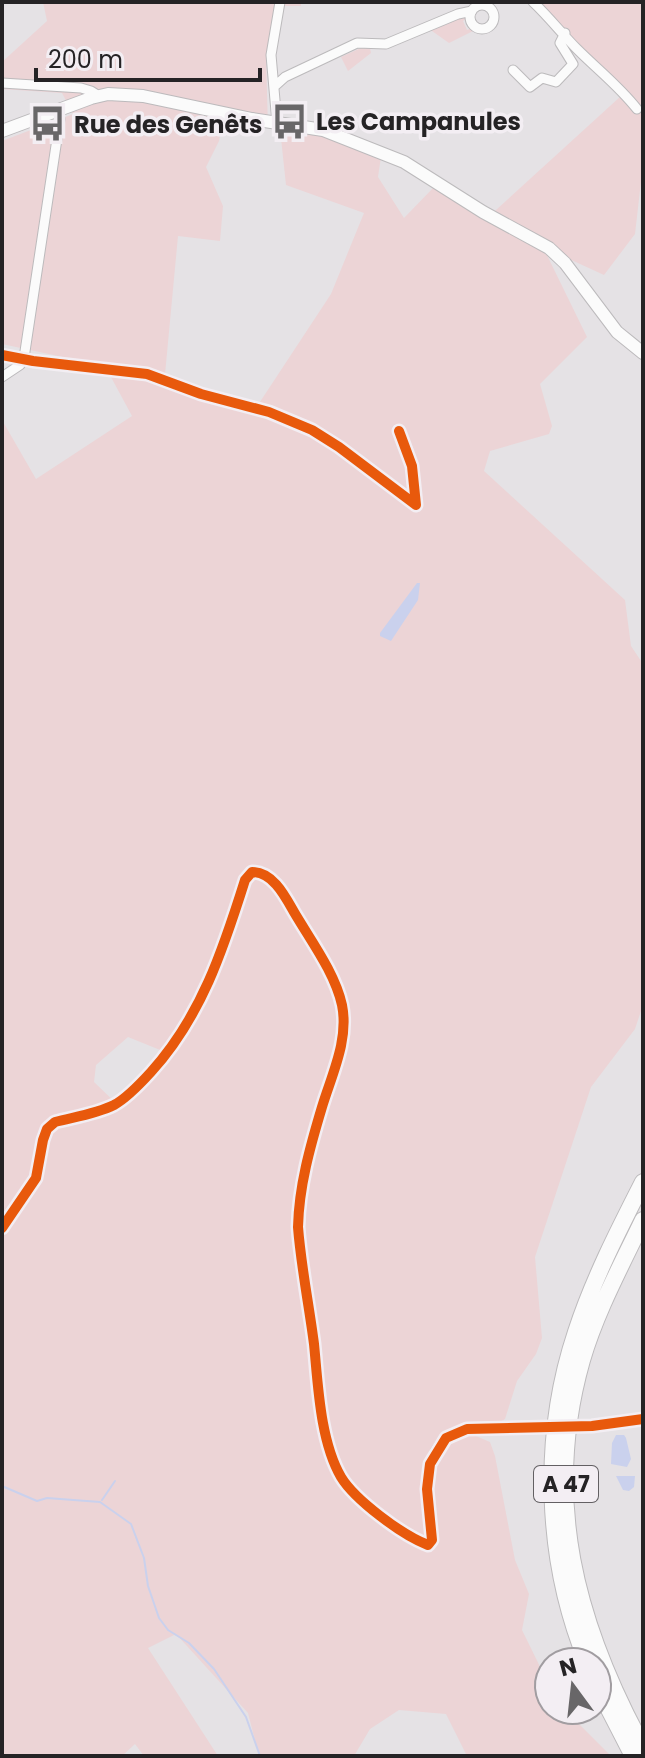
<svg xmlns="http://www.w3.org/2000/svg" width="645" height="1758" viewBox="0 0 645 1758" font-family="Poppins,sans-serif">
  <rect width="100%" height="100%" fill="#e5e2e5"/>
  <path fill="#ecd4d6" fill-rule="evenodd" d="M43 2H301V6H275L266 58 268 128 223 120 219 141 206 167 223 206 220 241 178 236 164 385 254 411 331 294 364 213 286 185 280 129 324 133 381 157 378 177 404 218 436 185 485 220 621 96 535 2H643V164L635 234 604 275 543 247 587 337 540 384 552 426 549 434 490 451 484 471 625 600 631 646 643 664V1005L635 1029 591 1087 535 1257 542 1338 536 1354 517 1381 505 1419 476 1436 490 1442 495 1456 515 1560 529 1594 522 1630 549 1685V1710H565L611 1756H467L446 1714 399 1710 370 1729 354 1756H259L248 1713 176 1634 148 1648 218 1756H144L135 1744 122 1756H2V420L36 479 132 416 105 366 2 344V141L73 114 62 93 2 89V62L47 21ZM128 1037 170 1054 119 1106 94 1082 96 1065Z
    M459 16 465 17 466 19 463 21 467 30 472 28 473 31 449 43 432 31 431 29Z
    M363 47 370 48 371 53 348 71 341 57Z"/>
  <path fill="#cad1ed" d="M417 583H420L418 600 391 641 380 636V633Z
    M616 1435H624L626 1438 631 1459 627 1467 611 1464 612 1443Z
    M616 1476H635L634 1487 629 1491 623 1490Z"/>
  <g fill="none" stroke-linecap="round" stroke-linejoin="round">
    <path stroke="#cad1ed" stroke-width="2" d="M2 1486 37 1501 47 1498 100 1502 131 1524 144 1558 148 1586 159 1618 168 1630 189 1643 214 1669 246 1717 260 1756
      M102 1500 115 1481"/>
    <path stroke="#bfbcbf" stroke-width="9" stroke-dasharray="9 4.5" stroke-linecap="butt" d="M539 1427 592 1426"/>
    <defs>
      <path id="minor" d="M533 2C549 17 562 34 577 49 598 70 619 86 637 109
        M470 17a12 12 0 1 1 24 0a12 12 0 1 1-24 0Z
        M513 70 530 87 542 78 556 82 573 64 560 43 565 33
        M2 83 81 88 91 91 99 96
        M275 86 285 77 357 43 386 44 458 14 472 11
        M277 123 271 55 280 2
        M2 355 33 361 147 374 201 394 269 412 312 430 339 447 416 505 412 466 399 431
        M2 377 20 365 24 358 60 119 58 111
        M2 1228 36 1178 43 1140 47 1129 55 1122C74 1117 96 1114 114 1105 127 1098 141 1083 151 1072 201 1017 223 950 245 880L252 872C273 872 285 896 294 912 311 941 335 973 342 1005 349 1040 332 1074 322 1107 310 1147 299 1186 298 1227 301 1266 309 1305 314 1344 318 1384 320 1441 341 1477 355 1500 402 1535 428 1545L432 1540C427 1505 417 1441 463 1430 487 1425 515 1428 539 1427
        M592 1426 643 1419"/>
      <path id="secondary" d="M2 131 91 98 108 94 143 96 252 119 323 130 404 162 483 212 549 248 565 263 617 332 643 353"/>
      <path id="motorway" d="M643 1220C621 1266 596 1312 582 1360 542 1500 576 1624 643 1747
        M587 1662C545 1560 541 1437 576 1332 593 1280 618 1231 643 1182
        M597 1686 633 1756"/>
    </defs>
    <use href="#minor" stroke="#bcbabc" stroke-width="11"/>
    <use href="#secondary" stroke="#bcbabc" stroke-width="14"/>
    <use href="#motorway" stroke="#bcbabc" stroke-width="18"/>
    <use href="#minor" stroke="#fbfbfb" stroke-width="9"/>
    <use href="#secondary" stroke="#fbfbfb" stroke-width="12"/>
    <use href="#motorway" stroke="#fbfbfb" stroke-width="16"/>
    <defs>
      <path id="cycleway" d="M2 355 33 361 147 374 201 394 269 412 312 430 339 447 416 505 412 466 399 431
        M2 1228 36 1178 43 1140 47 1129 55 1122C74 1117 96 1114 114 1105 127 1098 141 1083 151 1072 201 1017 223 950 245 880L252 872C273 872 285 896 294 912 311 941 335 973 342 1005 349 1040 332 1074 322 1107 310 1147 299 1186 298 1227 301 1266 309 1305 314 1344 318 1384 320 1441 341 1477 355 1500 402 1535 428 1545L432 1540 427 1489 430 1464 446 1438 467 1429 592 1426 643 1419"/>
    </defs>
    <use href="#cycleway" stroke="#f3eef3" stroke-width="15"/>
    <use href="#cycleway" stroke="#e8590c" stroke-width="10"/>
  </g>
  <defs>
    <symbol id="bus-bare" viewBox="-9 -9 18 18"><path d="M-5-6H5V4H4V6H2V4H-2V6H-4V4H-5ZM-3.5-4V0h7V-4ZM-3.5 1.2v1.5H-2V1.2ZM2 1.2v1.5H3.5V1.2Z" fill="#686668" stroke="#f3eef3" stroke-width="2.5" paint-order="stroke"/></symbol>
  </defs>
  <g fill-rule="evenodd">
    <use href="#bus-bare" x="264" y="96" width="51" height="51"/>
    <use href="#bus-bare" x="22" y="98" width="51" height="51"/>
  </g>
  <g text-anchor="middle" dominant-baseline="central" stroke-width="7" stroke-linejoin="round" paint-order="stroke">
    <rect fill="#f3eef3" stroke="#636063" stroke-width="2" x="534" y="1466" width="64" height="36" rx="6"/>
    <g font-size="22" font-weight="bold" fill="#252325">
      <text x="566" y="1484">A 47</text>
    </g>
    <g font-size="24" font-weight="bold" fill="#252325" stroke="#f3eef3" text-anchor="start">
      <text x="316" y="121">Les Campanules</text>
      <text x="74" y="124">Rue des Genêts</text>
    </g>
  </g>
  <rect width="645" height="1758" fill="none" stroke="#252325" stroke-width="8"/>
  <g transform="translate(573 1686) rotate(345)"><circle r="38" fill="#f3eef3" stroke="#a19da1" stroke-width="2"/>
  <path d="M0-6L14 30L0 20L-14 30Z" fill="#686668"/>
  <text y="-12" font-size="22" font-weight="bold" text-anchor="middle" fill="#252325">N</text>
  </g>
  <path d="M36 68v12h224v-12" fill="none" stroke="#252325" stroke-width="4"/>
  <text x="48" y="68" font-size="24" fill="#252325" stroke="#f3eef3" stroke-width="6" paint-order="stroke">200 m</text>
</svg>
